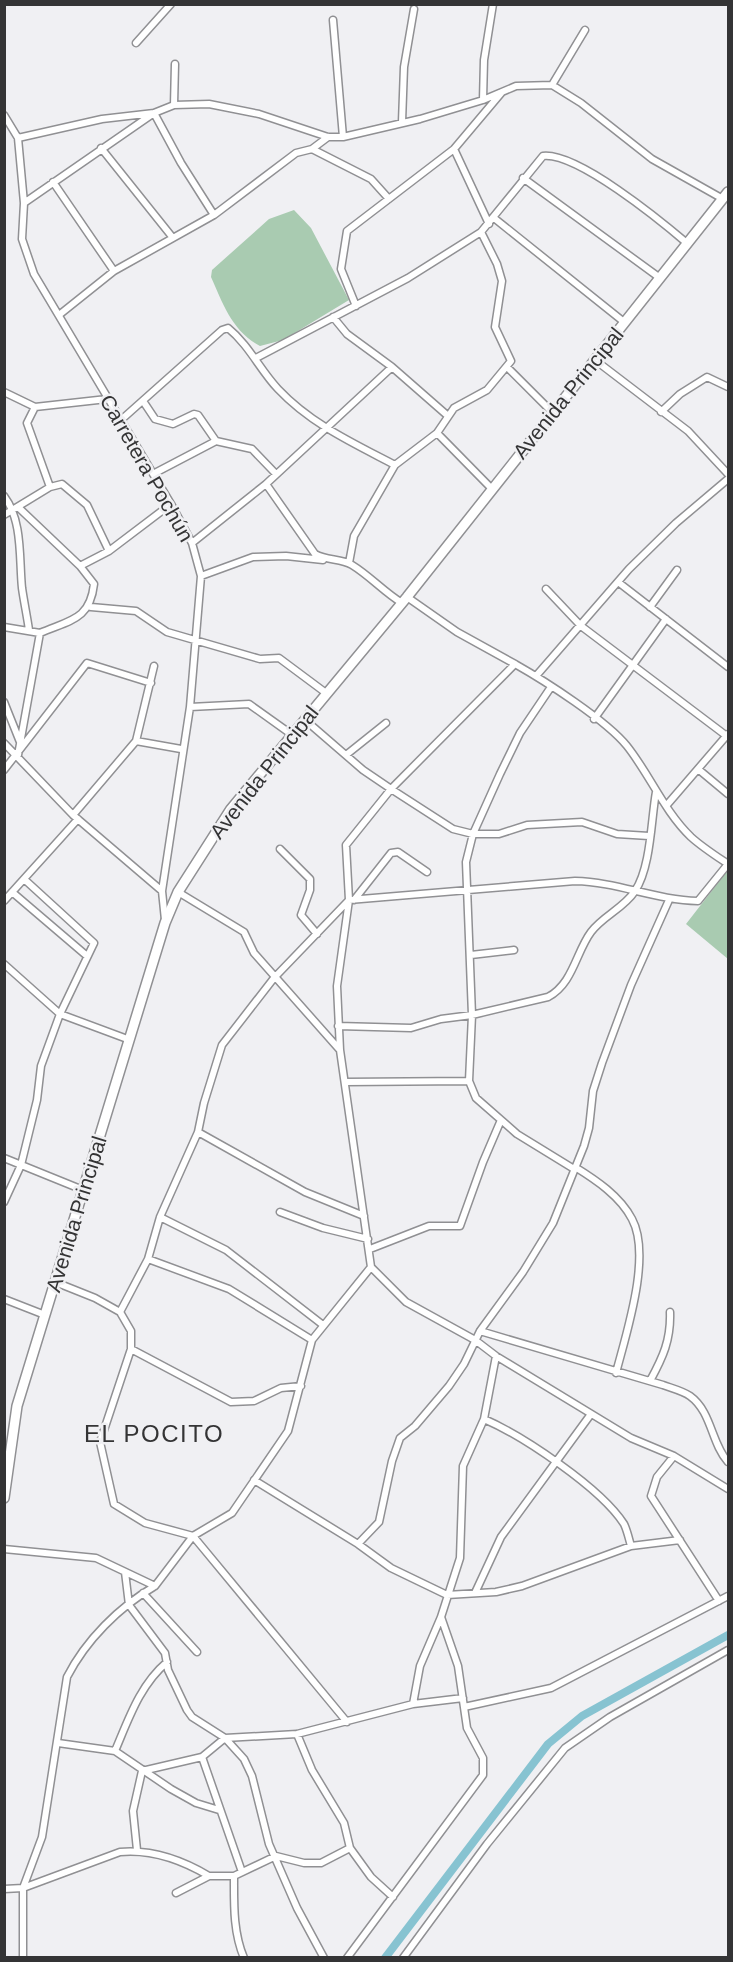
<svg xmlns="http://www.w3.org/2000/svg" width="733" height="1962" viewBox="0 0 733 1962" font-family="Helvetica,sans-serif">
  <rect width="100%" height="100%" fill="#f0f0f3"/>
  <path fill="#a9cbb1" d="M294 210 311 228 349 300 283 340 260 346C232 331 223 304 211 277L212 270 269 219Z
    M728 870V959L686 924Z"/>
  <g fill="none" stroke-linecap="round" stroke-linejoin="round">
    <path stroke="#87c3d1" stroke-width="8" d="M385 1958 548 1744 582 1716 728 1635"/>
    <defs>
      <path id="minor" d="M333 20 343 137
        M136 43 171 4
        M552 85 585 30
        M483 100 484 60 493 4
        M174 105 175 64
        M4 115 18 138 24 203 22 239 34 274 171 504 192 543 201 576 190 707 162 891 165 920
        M402 122 404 67 414 9
        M18 138 102 119 154 113 174 105 209 104 259 114 328 137H343L420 119 483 100 516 86 552 85 581 103 652 159 723 199
        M101 148 173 238
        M312 149 371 179 389 199
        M454 149 489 224
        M523 178 660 278
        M53 182 114 271
        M24 203 154 113 181 163 214 215
        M494 218 624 322
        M356 306 341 269 347 231 454 149 502 92
        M59 315 114 271 214 215 296 153 312 149 328 137
        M333 317 347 334 392 367 448 416
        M256 358 408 278 481 232 543 156C577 152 661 221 688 244
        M595 360 688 431 728 474
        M507 367 552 412
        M4 392 35 407 107 399
        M143 401 155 419 173 424 194 414 198 415 216 441
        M35 407 27 423 50 487 62 484 87 505 109 551
        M661 412 680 394 707 377 728 387
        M121 420 222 330 228 328C249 345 260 370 278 389 311 424 353 443 395 465
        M437 433 492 489
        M153 474 216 441 252 449 276 474
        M266 484 315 554C327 561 341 558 352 565 370 576 384 592 402 603
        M4 496C23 521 19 559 22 588 24 602 27 616 29 630
        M18 507 80 566
        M4 515 50 487
        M192 543 266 484 392 367
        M349 563 354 536 395 465 437 433 454 408 487 390 511 361 495 327 502 281 497 264 481 232
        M201 576 253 557 286 556 323 560
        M618 582 728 667
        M546 589 581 626 728 737
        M91 607 136 611 167 632 260 659 279 658 326 693
        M650 607 677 570
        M4 627 40 633
        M536 676 629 569 676 523 728 479
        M551 687 520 733 500 774 473 834 466 862 472 1015 469 1081 476 1098 517 1134 574 1169
        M4 702 20 742
        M190 707 249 704 291 734
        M304 719 363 770 391 789 515 664 457 632 407 597
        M594 719 666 619
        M136 741 181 749
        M4 743 73 815 162 891
        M18 755 40 633C70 620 90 620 94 584L80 566 109 551 171 504
        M346 755 386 723
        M698 769 728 794
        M4 770 87 663 151 683
        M666 806 728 734
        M73 815 136 741 154 666
        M649 836 617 834 582 822 527 825 499 834H473L453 829 391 789 346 845 349 900 337 986 340 1050 371 1267 406 1302 475 1340 496 1356 631 1438 674 1456 728 1489
        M280 849 310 879V890L301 915 317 934
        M12 892 87 956
        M178 892 244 932 254 953 339 1049
        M354 900 391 853 398 852 427 872
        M4 901 78 819
        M471 955 514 950
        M4 964 60 1014 130 1040
        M338 1026 411 1028 441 1019 472 1015 548 997C573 984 576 952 591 932 603 916 624 908 635 891 651 867 651 820 656 792
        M345 1082 469 1081
        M198 1132 305 1192 364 1216
        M4 1158 83 1190
        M575 1167C596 1180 620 1196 632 1219 652 1256 626 1334 616 1373
        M4 1202 21 1165 37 1100 41 1066 60 1014 94 943 24 879
        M280 1212 323 1228 368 1239
        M160 1217 226 1250 323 1325
        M370 1249 429 1226H460L483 1162 501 1120
        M148 1259 229 1289 312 1340
        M55 1282 95 1298 120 1312
        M4 1299 45 1315
        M480 1331 663 1385C671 1388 683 1391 690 1396 712 1412 711 1443 728 1462
        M131 1349 231 1402 254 1401 281 1388 301 1386
        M650 1381C663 1357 671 1340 670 1312
        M484 1419C523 1436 601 1488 624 1524 627 1530 629 1539 631 1546
        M674 1456 657 1477 651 1496 719 1601
        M254 1480 358 1544 391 1568 447 1595 496 1592 522 1586 631 1546 680 1540
        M358 1544 379 1522 392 1461 400 1438 415 1426 449 1386 464 1364 480 1331 523 1272 553 1223 584 1146 589 1128 593 1091 602 1063 631 985 669 900
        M4 1549 96 1558 155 1586 193 1536 232 1513 288 1431 312 1340 371 1267
        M125 1572 129 1605 165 1653 168 1670 187 1710 192 1717 225 1738 244 1759 252 1776 269 1844 297 1908 324 1958
        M143 1593 197 1652
        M475 1593 501 1537 591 1414
        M413 1704 420 1666 441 1617
        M464 1707 551 1688 728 1596
        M347 1722 193 1536 145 1523 114 1504 100 1442 131 1349V1331L120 1312 148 1259 160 1217 198 1132 204 1103 222 1045 274 978 349 900 575 881C617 882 656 900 698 901L728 864C716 856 702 847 691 837 664 811 650 775 627 746 606 720 545 681 515 664
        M297 1734 312 1770 344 1823 350 1848 371 1877 393 1897
        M58 1743 115 1751 171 1789 196 1803 219 1810
        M115 1751C129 1718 140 1685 167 1662
        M202 1757 242 1872
        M137 1850 133 1811 142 1771 202 1757 225 1738 297 1734 413 1704 463 1698
        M234 1876C234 1904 233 1932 244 1958
        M4 1889 23 1888 120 1852C152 1849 182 1860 209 1876
        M176 1893 209 1876H234L276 1856 304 1863H321L350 1848
        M23 1958V1888L42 1837 67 1677C86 1640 119 1607 155 1586
        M347 1958 483 1775V1758L467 1728 458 1666 441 1617 460 1558 463 1466 484 1419 496 1356
        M403 1958 487 1844 565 1748 610 1717 728 1650"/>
      <path id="secondary" d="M4 1498 17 1406 165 923 178 892 231 809 407 597 728 192"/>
    </defs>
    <use href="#minor" stroke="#909093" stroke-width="9"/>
    <use href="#secondary" stroke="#909093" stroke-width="12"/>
    <use href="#minor" stroke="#fff" stroke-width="6"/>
    <use href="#secondary" stroke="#fff" stroke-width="9"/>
  </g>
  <g text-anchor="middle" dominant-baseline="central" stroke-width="5" stroke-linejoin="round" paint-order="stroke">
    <g font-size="21" fill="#343435" stroke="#f0f0f3">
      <text transform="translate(568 393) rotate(-51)">Avenida Principal</text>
      <text transform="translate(147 468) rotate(60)">Carretera Pochún</text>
      <text transform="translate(264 772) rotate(-52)">Avenida Principal</text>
      <text transform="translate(76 1214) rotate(-73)">Avenida Principal</text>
    </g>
    <g font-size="24" letter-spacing="1.5" fill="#343435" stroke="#f0f0f3">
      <text x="154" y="1433">EL POCITO</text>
    </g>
  </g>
  <rect width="733" height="1962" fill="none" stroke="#343435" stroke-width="12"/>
</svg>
